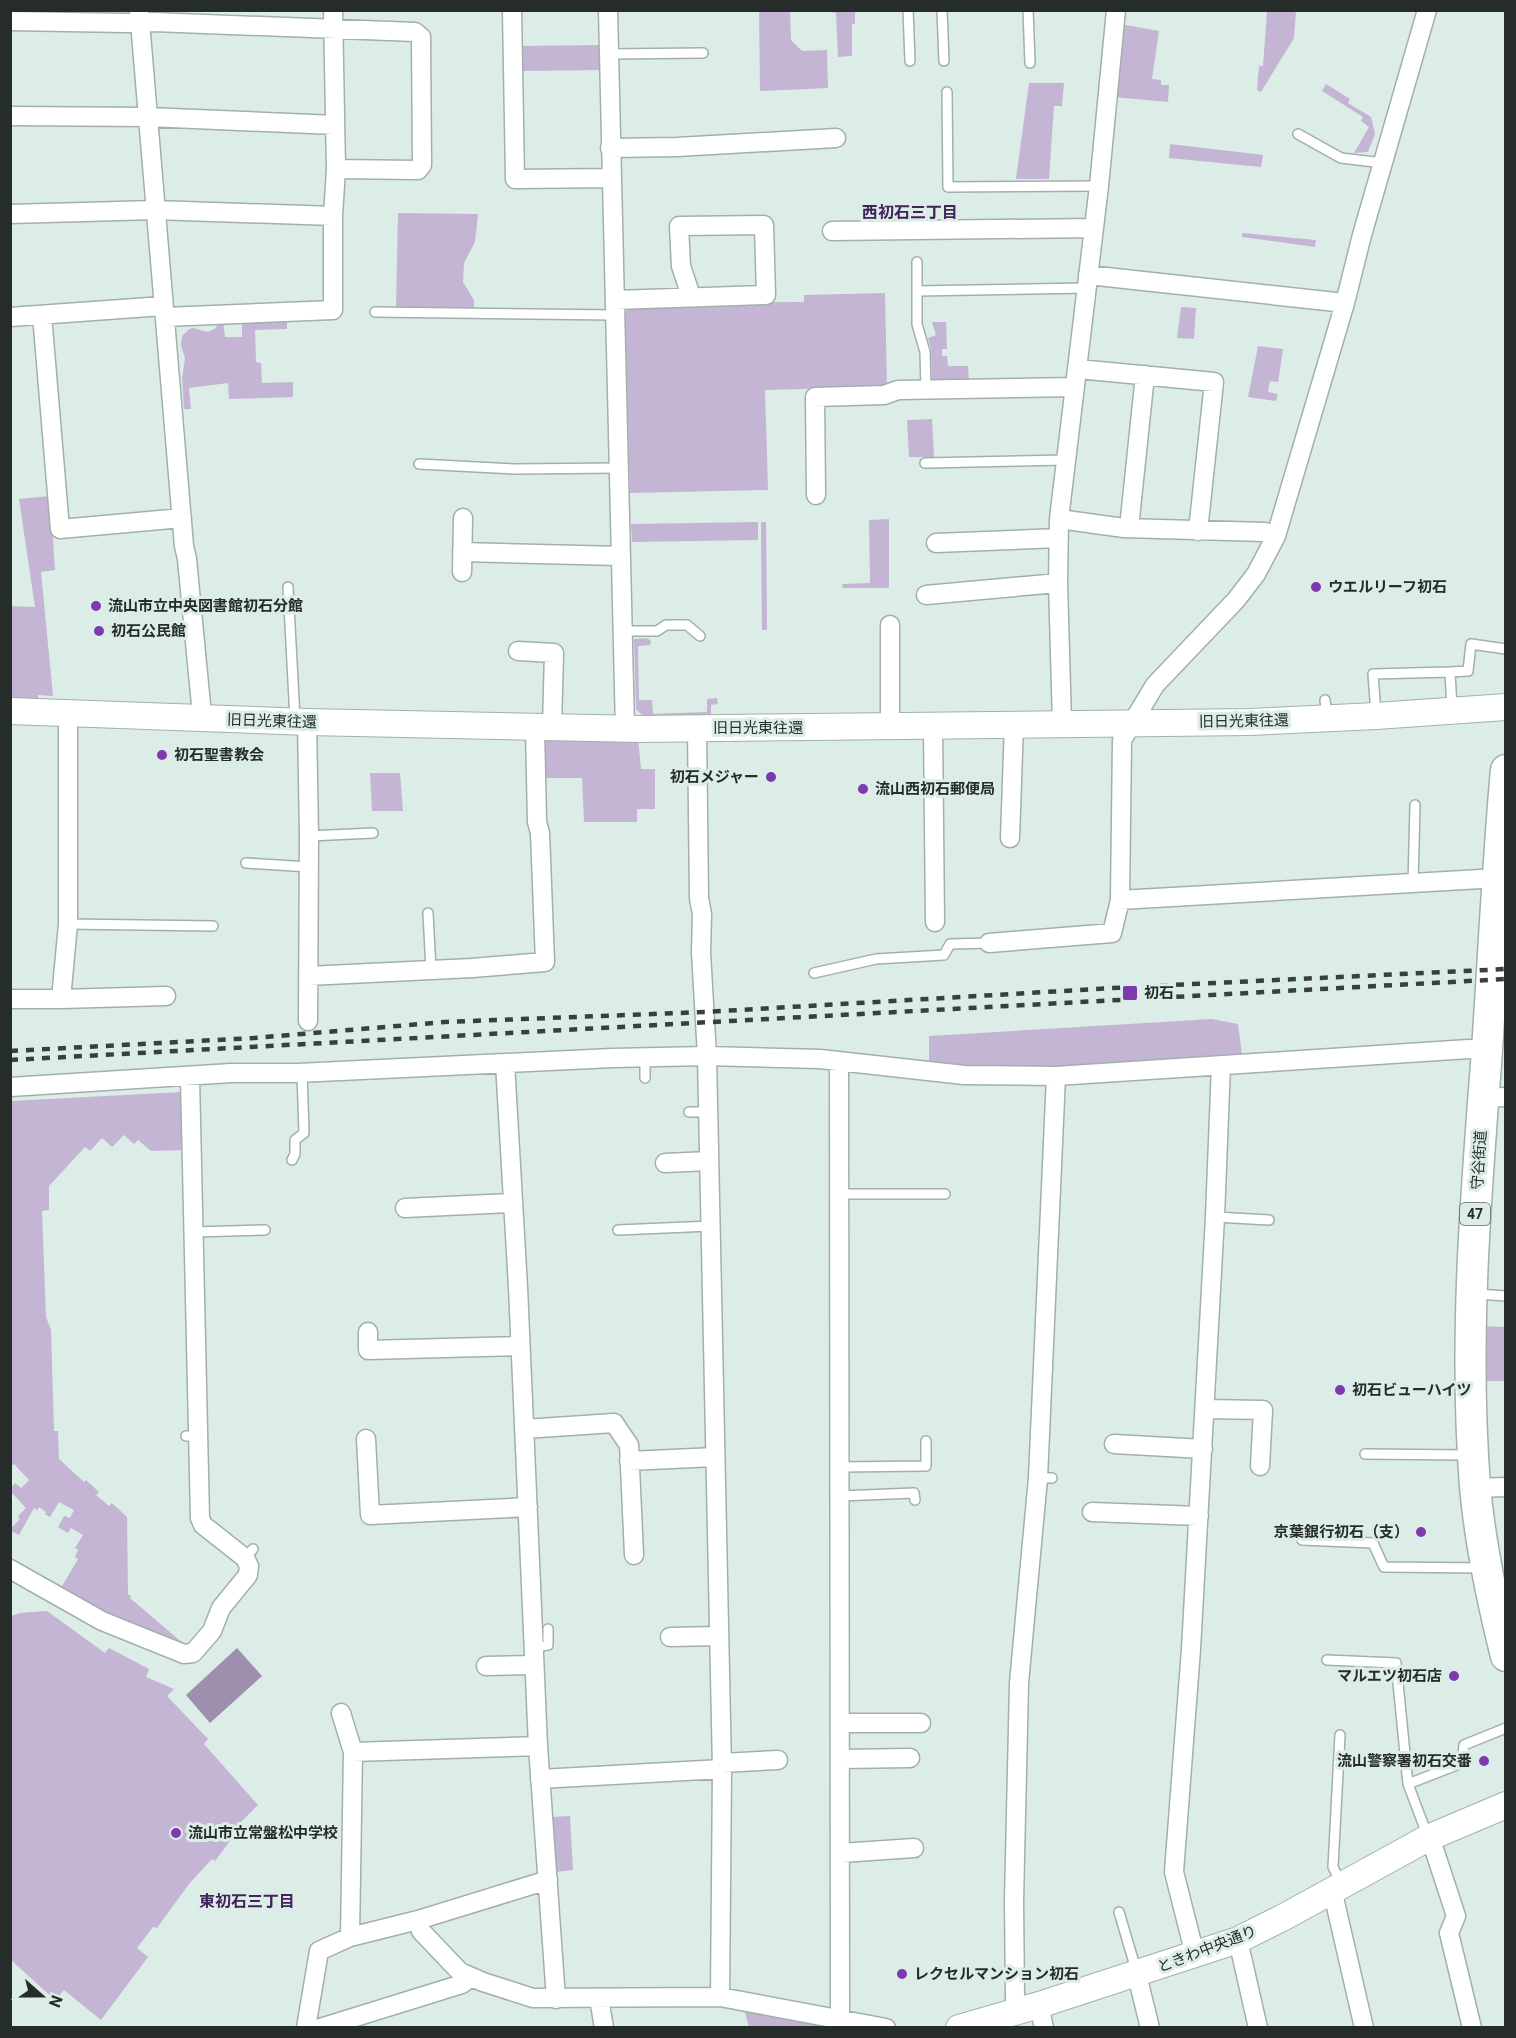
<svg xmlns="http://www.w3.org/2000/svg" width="1516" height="2038" viewBox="0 0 1516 2038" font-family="Roboto,'Noto Sans JP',sans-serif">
  <rect width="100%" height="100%" fill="#dcece7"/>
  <path fill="#c4b5d4" d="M759 11H790L791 40 802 51 827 50 828 88 760 91Z
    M831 11H855V24H852V56L838 57 836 13 831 12Z
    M1267 11H1296L1294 38 1261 92 1257 90 1259 66H1263Z
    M1120 24 1159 31 1152 79 1161 80V85H1169L1168 102 1113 97Z
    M601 45V70L521 71V46Z
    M1029 83H1064L1062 106H1054L1049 179H1016Z
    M1326 84 1350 99 1348 103 1371 117 1375 134 1368 152 1354 153 1369 127 1361 121 1363 117 1322 91Z
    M1170 144 1263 155 1261 167 1169 158Z
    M398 213 478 214 475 242 464 263 463 282 474 300V309L396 307Z
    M1242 233 1316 240 1315 247 1242 237Z
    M885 293 887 387 765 390 768 490 630 493 625 312 639 303 804 302V295Z
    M1181 307 1196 308 1194 339 1177 338Z
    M287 318V329L255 330 256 362 261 363 262 383 293 382V397L229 399 228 383 189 388 191 409H184L182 378 185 359 181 345 182 336 189 329 193 328 208 332 216 328 218 321H223L225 337H242V320Z
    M932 322H946L947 349H942V356H947L948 366H968L969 383 932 381 931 349 928 338 936 335Z
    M1258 346 1283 349 1278 382 1270 381 1268 392 1278 394 1276 401 1248 397Z
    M932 419 934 457H909L907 420Z
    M50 496 55 570 41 572 53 696 38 695V701L11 700V606L35 607 19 499Z
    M889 519V588H843L842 584 870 583 869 520Z
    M758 522V540L632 542 631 524Z
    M761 522H766L767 630H762Z
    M647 638 651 641 650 645 638 646 639 700H652L653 714 707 712V699L717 698 718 704 711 705V718H645L636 709 634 639Z
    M544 738H638L641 769H655V809H637V822H584L582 778H541Z
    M370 773H400L403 811H372Z
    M1212 1019 1238 1024 1242 1055C1138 1063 1033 1078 929 1063V1036Z
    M181 1092 184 1150 151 1151 138 1140 134 1144 124 1135 112 1147 102 1138 90 1151 85 1147 49 1186V1210L42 1211 46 1317 51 1330 54 1431H58L59 1459 84 1482 86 1480 99 1492 96 1495 109 1506 112 1503 127 1517 128 1594 131 1596 130 1598 185 1645 102 1611 61 1588 78 1559 75 1557 78 1550 75 1548 83 1535 71 1528 68 1533 58 1527 64 1516 70 1518 74 1510 59 1502 50 1517 45 1514 46 1512 39 1507 37 1510 34 1508 19 1535 11 1531 10 1525 12 1527 20 1519 18 1516 26 1508 11 1492V1488L15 1483 21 1488 29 1480 14 1464 10 1467 11 1101Z
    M1483 1326 1505 1327V1381H1485Z
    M47 1611 105 1653 109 1648 149 1669 146 1677 174 1689 167 1696 208 1739 204 1744 258 1805 237 1826 239 1829 215 1861 212 1859 189 1884 157 1928 153 1927 137 1948 148 1957 101 2020 64 1990 55 2000 11 1960V1616L20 1613Z
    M570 1816 573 1870 555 1872 553 1817Z
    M745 2012 832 2027H749Z"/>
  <path fill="#9e8fae" d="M237 1648 262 1676 210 1723 186 1695Z"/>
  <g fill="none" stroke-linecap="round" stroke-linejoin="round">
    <defs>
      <path id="lane" d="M908 10 910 61
        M942 10 944 61
        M1028 10 1030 63
        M608 54 703 53
        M947 92 948 187 1099 186
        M1298 134 1341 158 1383 163
        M917 262V291
        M375 312 615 315
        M926 389 925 352 917 324V291L1087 288
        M925 463 1066 460
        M419 464 515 469 619 468
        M288 587 295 719
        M622 631H657L666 625H687L700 636
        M1450 672 1468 671 1471 644 1506 649
        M1325 700 1327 717
        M1376 714 1373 674 1450 672 1452 709
        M309 836 373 833
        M246 863 309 867
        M1413 884 1415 805
        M428 913 431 970
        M68 924 213 926
        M814 973 876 959 944 955 950 944 989 943
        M645 1078V1057
        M689 1112H708
        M292 1160 295 1154V1140L304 1133 302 1073
        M839 1194H945
        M1215 1217 1269 1220
        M618 1230 711 1226
        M193 1232 265 1230
        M1477 1294 1506 1296
        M186 1436H198
        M1365 1454 1468 1455
        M840 1467 926 1466V1441
        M1038 1478H1052
        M840 1496 914 1493 915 1500
        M1302 1540 1373 1543 1384 1567 1484 1568
        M245 1558 253 1549
        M534 1647 548 1645V1629
        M1327 1660 1396 1663 1408 1784
        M1340 1735 1333 1867 1341 1883
        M1428 1837 1408 1784 1462 1763 1464 1745 1506 1728
        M1119 1912 1137 1973"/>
      <path id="street" d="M139 10 184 546 187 559 201 705 200 719
        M512 10 515 179 611 178
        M608 10 625 729
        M10 21 126 23 154 22 415 32 421 37 422 165 418 170 336 169
        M10 116 148 117 335 125
        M610 148 677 147 836 138
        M10 214 155 210 333 216
        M832 231 1094 228
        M1088 275 1345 303
        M615 300 766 295 764 225 679 226 681 266 691 296
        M42 315 60 529 182 518
        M10 317 163 306
        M165 317 333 310V216L336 169 333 10
        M1078 369 1214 382 1198 531
        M816 495 815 397 884 395 898 390 1075 387
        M1059 519 1124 528 1265 532 1276 536
        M1129 528 1145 375
        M936 543 1059 538
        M462 552 620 556
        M462 572 463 518
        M926 595 1058 583
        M890 625V726
        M518 651 554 653 552 727
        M307 722 309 836 308 1021
        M1062 723 1058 583 1059 519 1099 186 1116 10
        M933 726 935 922
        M697 728 699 898 702 914 701 952 707 1056 722 1769 720 1997
        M1010 838 1014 724
        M1120 900 1498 878
        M989 943 1112 933 1120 900 1122 740 1155 685 1236 600 1256 574 1276 536 1345 303 1362 235 1427 10
        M308 976 472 968 545 962 540 833 537 822 535 727
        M10 999H61L68 924V713
        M61 999 166 996
        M839 1061 840 2019
        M505 1063 518 1287 538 1746 556 1999
        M10 1087 231 1073H298L612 1058 707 1056 820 1059 964 1075 1056 1076 1469 1049 1487 1050
        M1483 1098 1506 1097
        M665 1163 709 1161
        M405 1208 512 1203
        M368 1332V1350L520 1346
        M1205 1409 1263 1410 1260 1466
        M524 1429 614 1423 629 1445 634 1555
        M366 1439 370 1515 528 1507
        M1114 1444 1203 1449
        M629 1461 715 1457
        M1475 1488 1506 1487
        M1092 1512 1199 1516
        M10 1569 102 1621 184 1654 193 1653 212 1631 221 1608 248 1575 249 1566 245 1558 203 1525 200 1518 190 1077
        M670 1637 719 1636
        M486 1666 534 1665
        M341 1713 353 1752 350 1937
        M840 1723H921
        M353 1752 538 1746
        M841 1759 910 1758
        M722 1763 778 1760
        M540 1779 722 1769
        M1428 1838 1435 1852 1456 1916 1449 1933 1472 2028
        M841 1853 914 1848
        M1332 1889 1364 2028
        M418 1920 421 1931 460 1972 483 1982 533 1998 720 1997 886 2028
        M1238 1940 1258 2028
        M1195 1955 1174 1872 1191 1649 1215 1217 1221 1065
        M1137 1975 1150 2028
        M599 1998 604 2028
        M1039 2005 1044 2028
        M1017 2012 1015 1998 1014 1901 1019 1683 1038 1478 1056 1076
        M306 2028 319 1951 350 1937 418 1920 548 1880
        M320 2028 462 1984 471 1977"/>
      <path id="secondary" d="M10 711 307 722 640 729 1250 722 1376 716 1506 707
        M959 2028 1039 2005 1238 1940 1284 1917 1428 1838 1506 1805"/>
      <path id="primary" d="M1506 770C1497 868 1493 966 1486 1064 1475 1205 1464 1345 1475 1486 1480 1544 1492 1600 1506 1656"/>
    </defs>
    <use href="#lane" stroke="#a1b0ac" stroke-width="12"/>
    <use href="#street" stroke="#a1b0ac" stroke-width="21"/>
    <use href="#secondary" stroke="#a1b0ac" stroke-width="28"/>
    <use href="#primary" stroke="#a1b0ac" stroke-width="33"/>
    <use href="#lane" stroke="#fff" stroke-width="9"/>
    <use href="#street" stroke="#fff" stroke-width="18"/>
    <use href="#secondary" stroke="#fff" stroke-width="26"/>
    <use href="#primary" stroke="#fff" stroke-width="30"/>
    <path stroke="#383f3d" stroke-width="4.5" stroke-dasharray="8 8" stroke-linecap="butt" d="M10 1051 254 1038 445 1022 705 1012 1131 987 1506 969
      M10 1060 1506 979"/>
  </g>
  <g fill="#7d3aaf" stroke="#dcece7" stroke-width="2">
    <circle cx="1316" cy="587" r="6"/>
    <circle cx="96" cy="606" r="6"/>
    <circle cx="99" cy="631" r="6"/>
    <circle cx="162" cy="755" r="6"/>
    <circle cx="771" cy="777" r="6"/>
    <circle cx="863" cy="789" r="6"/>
    <rect x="1122" y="985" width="16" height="16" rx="3"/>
    <circle cx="1340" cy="1390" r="6"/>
    <circle cx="1421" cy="1532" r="6"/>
    <circle cx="1454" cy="1676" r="6"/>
    <circle cx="1484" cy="1761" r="6"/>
    <circle cx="176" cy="1833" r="6"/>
    <circle cx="902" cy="1974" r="6"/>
  </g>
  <g text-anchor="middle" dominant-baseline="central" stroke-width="6" stroke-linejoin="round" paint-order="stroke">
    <rect fill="#dcece7" stroke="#5d6663" stroke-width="1.5" x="1460" y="1203" width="30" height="22" rx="4.5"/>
    <g font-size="14" font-weight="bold" fill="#262c2a">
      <text x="1475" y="1214">47</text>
    </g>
    <g font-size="15" font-weight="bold" fill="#262c2a" stroke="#dcece7" text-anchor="start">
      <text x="1328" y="587">ウエルリーフ初石</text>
      <text x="108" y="606">流山市立中央図書館初石分館</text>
      <text x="111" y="631">初石公民館</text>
      <text x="174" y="755">初石聖書教会</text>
      <text x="759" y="777" text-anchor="end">初石メジャー</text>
      <text x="875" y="789">流山西初石郵便局</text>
      <text x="1144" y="993">初石</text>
      <text x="1352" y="1390">初石ビューハイツ</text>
      <text x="1409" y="1532" text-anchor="end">京葉銀行初石（支）</text>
      <text x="1442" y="1676" text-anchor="end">マルエツ初石店</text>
      <text x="1472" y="1761" text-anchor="end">流山警察署初石交番</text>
      <text x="188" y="1833">流山市立常盤松中学校</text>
      <text x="914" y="1974">レクセルマンション初石</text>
    </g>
    <g font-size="15" fill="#262c2a" stroke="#dcece7">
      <text transform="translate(272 721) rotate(2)">旧日光東往還</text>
      <text transform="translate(1244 721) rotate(-1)">旧日光東往還</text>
      <text x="758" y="728">旧日光東往還</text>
      <text transform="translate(1479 1160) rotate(-86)">守谷街道</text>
      <text transform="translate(1207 1949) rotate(-21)">ときわ中央通り</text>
    </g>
    <g font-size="16" font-weight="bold" fill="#41225a" stroke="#dcece7">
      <text x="910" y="212">西初石三丁目</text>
      <text x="247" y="1901">東初石三丁目</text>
    </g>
  </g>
  <rect width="1516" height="2038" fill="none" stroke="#262c2a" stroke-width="24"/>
  <g transform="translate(42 1996) rotate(111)" stroke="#dcece7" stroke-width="4.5" paint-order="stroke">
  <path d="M0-4.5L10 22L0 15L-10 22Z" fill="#262c2a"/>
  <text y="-9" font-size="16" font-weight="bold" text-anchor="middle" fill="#262c2a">N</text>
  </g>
</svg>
